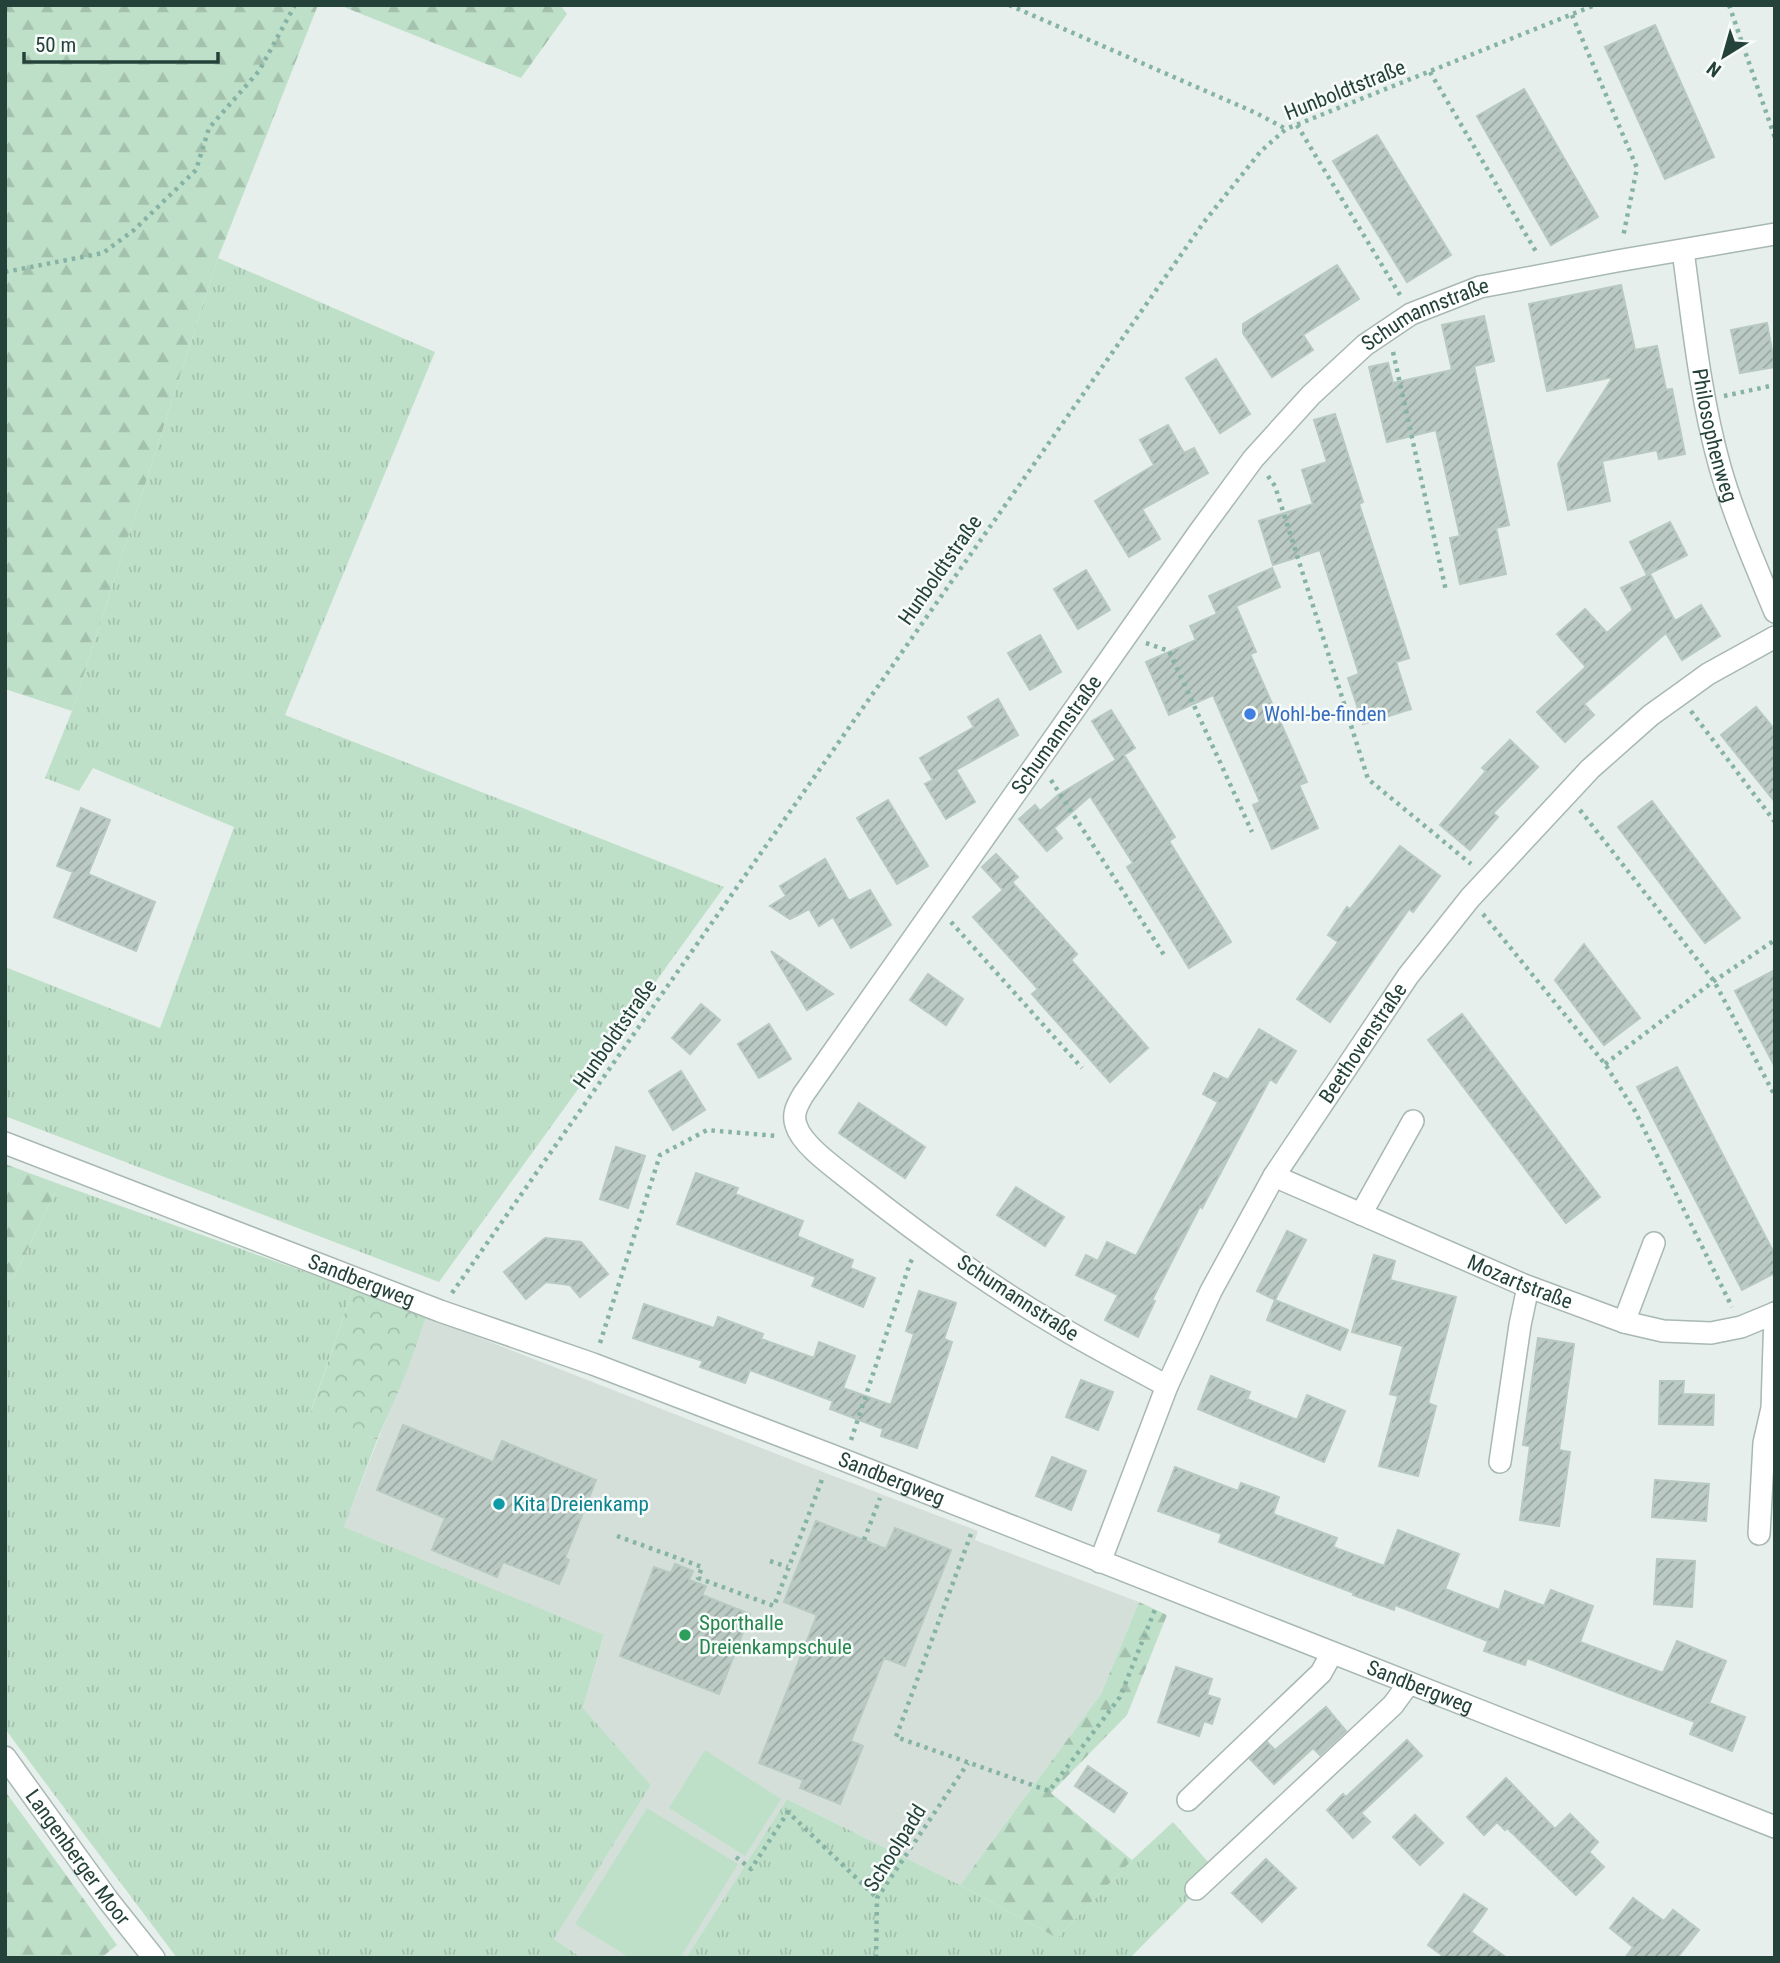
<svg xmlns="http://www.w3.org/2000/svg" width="1780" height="1963" viewBox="0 0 1780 1963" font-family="'Roboto Condensed',sans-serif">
  <defs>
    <pattern id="grass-tufts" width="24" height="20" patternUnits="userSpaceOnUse" patternTransform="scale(1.75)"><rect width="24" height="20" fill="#bfe0c8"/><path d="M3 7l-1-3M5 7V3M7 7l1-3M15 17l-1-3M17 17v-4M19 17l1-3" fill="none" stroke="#a4c1ad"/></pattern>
    <pattern id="forest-firs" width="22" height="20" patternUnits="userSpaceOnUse" patternTransform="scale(1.75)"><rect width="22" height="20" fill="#bfe0c8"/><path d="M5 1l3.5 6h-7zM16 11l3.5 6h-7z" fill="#a4c1ad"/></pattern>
    <pattern id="park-crowns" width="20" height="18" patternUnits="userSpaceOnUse" patternTransform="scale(1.75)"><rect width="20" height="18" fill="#bfe0c8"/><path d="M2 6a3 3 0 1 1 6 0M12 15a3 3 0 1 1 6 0" fill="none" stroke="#a4c1ad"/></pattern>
    <pattern id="building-hatch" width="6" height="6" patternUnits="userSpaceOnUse" patternTransform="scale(1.75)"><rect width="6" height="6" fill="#bbcac4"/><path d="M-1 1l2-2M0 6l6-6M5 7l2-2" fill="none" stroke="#98a6a0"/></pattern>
  </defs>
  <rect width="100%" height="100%" fill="#e6efeb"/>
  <path fill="#d4dfda" d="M426 1317 810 1467 978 1531 975 1540 1139 1602 1101 1694 960 1885 787 1799 686 1958H582L554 1939 651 1785 583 1708 604 1636 344 1527Z"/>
  <path fill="url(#grass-tufts)" d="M218 258 435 352 285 715 724 887 439 1282 5 1116V967L160 1028 234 827 93 768 79 791 45 778 72 711Z
    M59 1184 353 1289 311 1411 377 1440 344 1527 604 1635 583 1708 651 1785 554 1939 582 1958H177L5 1729V1280L14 1277Z
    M787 1799 960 1885 1057 1938 1132 1860 1173 1822 1216 1871 1130 1958H686Z"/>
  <path fill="url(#forest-firs)" d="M5 5H318L218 258 72 711 5 689Z
    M339 5H560L567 14 521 78Z
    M5 1164 59 1184 14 1277 5 1280Z
    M1139 1602 1167 1615 1127 1715 1051 1793 1132 1860 1057 1938 960 1885 1101 1694Z
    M5 1791 117 1945 101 1958H5Z"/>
  <path fill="url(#park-crowns)" d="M353 1289 426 1317 407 1371 377 1440 311 1412Z"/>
  <path fill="#bfe0c8" d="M705 1750 781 1799 745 1856 669 1808Z
    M647 1808 738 1864 680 1958H630L575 1924Z"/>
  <path fill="url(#building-hatch)" stroke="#b8c9c2" stroke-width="2" d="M1655 25 1714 157 1665 179 1605 47Z
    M1524 89 1598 217 1551 245 1477 116Z
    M1377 135 1451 255 1407 282 1333 161Z
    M1337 265 1359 299 1303 335 1313 350 1272 377 1243 333V324Z
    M1621 285 1635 350 1657 346 1666 390 1672 389 1685 454 1659 459 1657 450 1602 461 1610 501 1568 510 1558 464 1613 377 1547 391 1529 304Z
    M1484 316 1494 361 1474 366 1509 525 1496 528 1506 574 1460 584 1450 538 1460 536 1436 430 1387 442 1369 367 1388 363 1393 383 1452 370 1442 325Z
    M1767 323 1775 367 1740 373 1731 330Z
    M1216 359 1250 414 1220 433 1186 378Z
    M1335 414 1363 502 1359 504 1409 658 1396 662 1411 709 1363 724 1348 678 1359 674 1320 550 1273 565 1259 521 1313 504 1302 470 1327 462 1314 420Z
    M1168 425 1184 453 1194 448 1208 473 1142 509 1160 539 1129 557 1095 501 1154 465 1140 440Z
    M1670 522 1687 555 1647 575 1630 542Z
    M1272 568 1280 587 1236 606 1256 652 1250 654 1307 782 1299 785 1318 828 1272 849 1253 805 1260 802 1213 695 1169 715 1146 662 1196 640 1190 626 1217 614 1209 596Z
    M1086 570 1110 610 1078 629 1054 589Z
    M1650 574 1675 621 1701 605 1720 636 1682 660 1666 633 1584 704 1594 715 1565 742 1537 712 1586 667 1557 634 1585 609 1607 633 1633 610 1621 588Z
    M1040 635 1061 672 1030 690 1008 653Z
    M998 699 1018 735 956 770 975 802 946 819 925 784 933 780 920 758 974 727 968 717Z
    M1756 707 1775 730V802L1721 735Z
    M1111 710 1135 748 1124 755 1175 837 1169 841 1231 942 1189 968 1127 867 1133 863 1090 796 1054 828 1062 838 1047 851 1019 819 1035 805 1040 811 1058 795 1116 760 1092 721Z
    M1510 740 1538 767 1493 813 1498 817 1470 850 1440 825 1486 771 1482 768Z
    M888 800 928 866 897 884 857 818Z
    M1652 801 1740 918 1705 943 1618 827Z
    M81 808 110 820 88 874 155 902 136 951 54 917 73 872 57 866Z
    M1400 846 1440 876 1413 912 1409 909 1330 1022 1297 999 1338 942 1328 935 1347 907 1350 909Z
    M996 854 1018 877 1011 883 1012 882 1077 954 1071 960 1148 1048 1110 1082 1032 994 1038 989 973 917 1003 890 982 867Z
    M825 859 849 901 870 890 891 925 851 948 833 917 819 926 809 909 790 919 770 906 786 896 780 886Z
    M1584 944 1640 1018 1604 1045 1555 980Z
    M771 951 833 994 807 1010Z
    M1775 970V1067L1735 991Z
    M928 974 963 999 946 1025 910 1000Z
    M701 1004 720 1020 690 1054 672 1038Z
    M1462 1014 1600 1197 1566 1223 1428 1040Z
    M769 1024 791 1059 759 1078 738 1044Z
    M1259 1029 1296 1051 1276 1083 1270 1079 1202 1208 1200 1206 1152 1300 1155 1301 1138 1337 1105 1320 1118 1295 1076 1275 1086 1255 1098 1261 1107 1242 1136 1256 1218 1102 1203 1094 1214 1073 1228 1080Z
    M1677 1067 1775 1255V1273L1742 1290 1637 1087Z
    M681 1071 705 1110 673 1130 649 1091Z
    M859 1103 925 1147 905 1178 839 1133Z
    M616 1147 645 1156 628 1208 600 1199Z
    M696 1173 738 1188 735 1194 803 1221 797 1236 853 1260 850 1268 875 1278 863 1307 812 1286 816 1277 677 1224Z
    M1016 1187 1064 1217 1045 1246 997 1215Z
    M1287 1231 1306 1240 1275 1300 1257 1291Z
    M545 1238 581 1242 608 1274 580 1297 570 1285 546 1282 526 1299 504 1272Z
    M1374 1255 1395 1261 1390 1280 1456 1297 1428 1403 1436 1406 1418 1476 1379 1466 1398 1396 1390 1394 1403 1346 1352 1332Z
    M919 1291 956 1303 944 1339 952 1342 917 1448 881 1436 883 1429 830 1409 833 1401 750 1370 745 1383 700 1367 703 1361 633 1338 644 1304 714 1328 718 1317 763 1334 761 1339 814 1358 819 1342 855 1356 843 1388 891 1405 914 1334 906 1331Z
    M1275 1300 1348 1330 1340 1350 1267 1320Z
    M1538 1338 1574 1344 1559 1450 1570 1452 1559 1526 1520 1520 1530 1446 1523 1445Z
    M1211 1376 1250 1392 1247 1399 1297 1420 1307 1395 1345 1411 1324 1462 1198 1409Z
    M1081 1380 1113 1392 1098 1430 1066 1417Z
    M1660 1381H1684L1683 1394 1714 1395 1713 1425 1659 1424Z
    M403 1425 493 1462 502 1441 596 1480 565 1558 569 1560 559 1584 503 1562 497 1577 432 1550 445 1518 377 1490Z
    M1052 1457 1086 1471 1071 1510 1036 1496Z
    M1175 1467 1238 1491 1241 1483 1279 1497 1273 1514 1337 1538 1333 1547 1384 1566 1398 1530 1459 1554 1445 1589 1499 1610 1505 1591 1544 1606 1551 1590 1593 1606 1580 1642 1663 1673 1677 1641 1726 1661 1709 1703 1745 1717 1732 1751 1690 1734 1695 1722 1527 1658 1525 1665 1484 1651 1488 1641 1395 1605 1394 1610 1353 1595 1354 1593 1219 1542 1222 1534 1158 1511Z
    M1655 1480 1709 1484 1706 1521 1652 1517Z
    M816 1521 886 1549 895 1528 951 1550 905 1666 884 1658 851 1741 863 1746 840 1804 800 1788 803 1780 759 1763 817 1615 784 1602Z
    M1657 1559 1695 1561 1692 1607 1654 1604Z
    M675 1564 693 1571 689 1580 706 1586 702 1595 750 1614 719 1694 620 1656 654 1567 671 1573Z
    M1176 1667 1212 1679 1207 1695 1220 1699 1212 1724 1204 1721 1199 1736 1158 1722Z
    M1326 1707 1346 1731 1320 1755 1313 1748 1274 1784 1250 1759 1267 1742 1275 1750Z
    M1407 1740 1422 1756 1361 1813 1370 1822 1353 1838 1327 1810 1343 1794 1346 1797Z
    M1088 1766 1127 1793 1114 1812 1075 1786Z
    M1506 1778 1555 1829 1570 1814 1598 1842 1589 1852 1604 1867 1576 1895 1507 1828 1505 1830 1497 1822 1484 1835 1467 1817Z
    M1415 1815 1443 1843 1420 1865 1393 1837Z
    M1266 1859 1296 1888 1262 1922 1232 1893Z
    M1464 1894 1487 1909 1471 1932 1507 1958H1446L1428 1945Z
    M1633 1898 1664 1921 1673 1910 1699 1930 1677 1958H1625L1633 1947 1610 1928Z"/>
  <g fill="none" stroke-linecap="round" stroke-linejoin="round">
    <defs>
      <g id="minor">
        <path id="s1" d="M1683 251C1693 323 1700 396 1720 467 1734 516 1755 564 1775 612"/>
        <path id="s2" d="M5 1143 440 1311 593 1364 831 1455 1775 1827"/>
        <path id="s3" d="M1274 1176 1524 1285 1624 1322 1663 1331 1711 1333 1741 1327 1775 1313"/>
        <path d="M1361 1214 1413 1121"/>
        <path d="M1624 1322 1654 1243"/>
        <path id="s4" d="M1167 1386C1129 1365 1091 1346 1055 1324 986 1283 918 1234 855 1184 838 1170 802 1146 796 1125 792 1113 798 1104 803 1095L1200 531 1253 459 1311 395 1365 345 1411 314 1480 287 1617 261 1775 234"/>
        <path d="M1500 1462 1520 1325 1528 1287"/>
        <path d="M1759 1534 1764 1443 1772 1408 1775 1313"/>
        <path id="s5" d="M1100 1562 1167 1386 1211 1291 1274 1176 1408 976 1470 898 1590 769 1651 715 1679 695 1708 674 1775 637"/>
        <path id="s6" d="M5 1757 108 1900 154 1958"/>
        <path d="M1188 1800 1321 1673 1332 1653"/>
        <path d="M1196 1889 1393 1705 1409 1683"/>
      </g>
    </defs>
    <use href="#minor" stroke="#a8b8b2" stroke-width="24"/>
    <path stroke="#86b3a5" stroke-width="4.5" stroke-dasharray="3.5 5" stroke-linecap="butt" d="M1009 5 1256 113 1286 129
      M1729 5 1775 138
      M5 10 10 5
      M1572 15 1637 168 1623 237
      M1430 72 1538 255
      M1297 125 1400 295
      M5 272 103 253 134 230 196 170 209 128 259 71 295 5
      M1393 352 1446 591
      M1724 396 1775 385
      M1268 476 1275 486 1368 779 1471 864
      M1146 643 1169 651 1252 832
      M1691 711 1775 822
      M1051 780 1166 958
      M1580 810 1714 981 1775 1096
      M1483 914 1605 1064 1635 1111 1732 1307
      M951 922 1082 1068
      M1605 1064 1714 981 1775 940
      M452 1293 1204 222 1261 151 1286 129 1595 5
      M600 1343 660 1155 707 1130 776 1136
      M851 1440 910 1263 914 1256
      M971 1534 896 1737 1049 1791 1120 1697 1156 1607
      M617 1536 702 1567 698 1578 774 1606 823 1477
      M864 1540 880 1498
      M770 1561 788 1567
      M736 1857 751 1869 788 1812 877 1898
      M876 1958 877 1898 968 1763"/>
    <use href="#minor" stroke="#fff" stroke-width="21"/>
  </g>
  <circle fill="#3f7fe0" stroke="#f7fbf9" stroke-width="2.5" cx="1250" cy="714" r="7"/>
  <circle fill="#0f9aa8" stroke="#f7fbf9" stroke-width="2.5" cx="499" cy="1504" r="7"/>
  <circle fill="#2e9e5b" stroke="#f7fbf9" stroke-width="2.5" cx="685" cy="1635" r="7"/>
  <g text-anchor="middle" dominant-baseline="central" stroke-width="5" stroke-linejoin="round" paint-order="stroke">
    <g font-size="21" fill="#24423a" stroke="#f7fbf9">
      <text transform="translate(1345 90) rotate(-22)">Hunboldtstraße</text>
      <text stroke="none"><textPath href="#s4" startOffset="1496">Schumannstraße</textPath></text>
      <text stroke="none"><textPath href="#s1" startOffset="187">Philosophenweg</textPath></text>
      <text transform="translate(940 570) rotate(-55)">Hunboldtstraße</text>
      <text stroke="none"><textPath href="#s4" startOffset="929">Schumannstraße</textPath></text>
      <text transform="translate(615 1034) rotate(-55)">Hunboldtstraße</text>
      <text stroke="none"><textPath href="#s5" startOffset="584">Beethovenstraße</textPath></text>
      <text stroke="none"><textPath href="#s2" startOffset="382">Sandbergweg</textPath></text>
      <text stroke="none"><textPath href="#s3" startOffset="268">Mozartstraße</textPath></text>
      <text transform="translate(1018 1298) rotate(33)">Schumannstraße</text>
      <text stroke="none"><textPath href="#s2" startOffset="948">Sandbergweg</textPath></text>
      <text stroke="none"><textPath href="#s2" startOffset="1516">Sandbergweg</textPath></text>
      <text transform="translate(895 1848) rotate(-58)">Schoolpadd</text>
      <text stroke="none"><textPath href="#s6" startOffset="124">Langenberger Moor</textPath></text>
    </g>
    <g font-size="21" fill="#366cbe" stroke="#f7fbf9" text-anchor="start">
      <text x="1264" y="714">Wohl-be-finden</text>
    </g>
    <g font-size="21" fill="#0d838f" stroke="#f7fbf9" text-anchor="start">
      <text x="513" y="1504">Kita Dreienkamp</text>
    </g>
    <g font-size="21" fill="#27864d" stroke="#f7fbf9" text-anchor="start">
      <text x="699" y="1623">Sporthalle<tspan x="699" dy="24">Dreienkampschule</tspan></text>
    </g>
  </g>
  <rect width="1780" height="1963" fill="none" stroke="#24423a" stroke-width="14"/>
  <g transform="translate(1724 56) rotate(217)" stroke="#f7fbf9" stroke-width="5" paint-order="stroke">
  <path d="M0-5L12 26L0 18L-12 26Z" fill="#24423a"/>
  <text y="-10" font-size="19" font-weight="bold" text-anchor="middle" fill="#24423a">N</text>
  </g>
  <path d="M24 52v10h194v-10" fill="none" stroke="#24423a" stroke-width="3.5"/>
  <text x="35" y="52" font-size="21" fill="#24423a" stroke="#f7fbf9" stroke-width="5" paint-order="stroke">50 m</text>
</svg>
